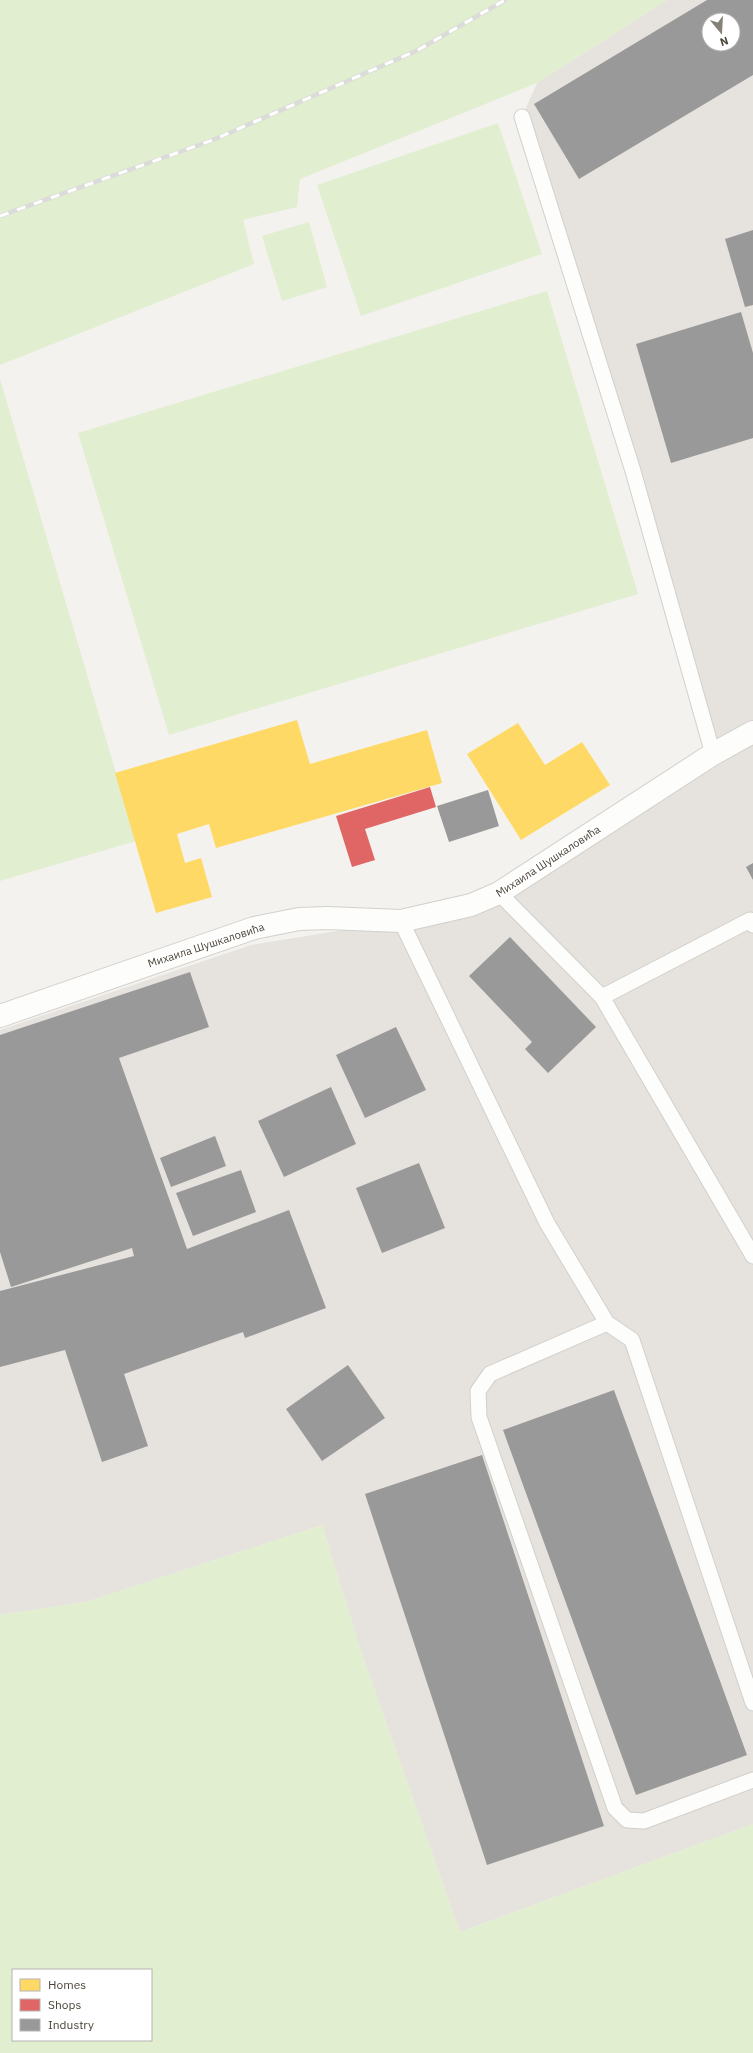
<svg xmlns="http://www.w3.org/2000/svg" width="753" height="2053" viewBox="0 0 753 2053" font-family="'IBM Plex Sans',sans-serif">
  <rect width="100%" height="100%" fill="#f4f2ee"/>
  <path fill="#e6e2de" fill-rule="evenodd" d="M667 0H753V1824L460 1932 360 1648 322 1525 89 1601 0 1615V1030L251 945 399 921 509 895 713 754 522 117 537 83ZM709 20H733V44H709Z"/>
  <path fill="#e1eecf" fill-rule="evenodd" d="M0 0H667L537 83 300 179 297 207 243 220 254 264 0 365Z
    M498 123 542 254 361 316 317 185Z
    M309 222 327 287 282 301 262 236Z
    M547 291 638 594 169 735 78 433Z
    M0 379 136 841 0 881Z
    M322 1525 360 1648 460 1932 753 1824V2053H0V1615L89 1601ZM13 1970H151V2040H13Z"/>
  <path fill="#ffd966" d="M297 720 310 764 427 730 442 783 216 848 209 824 177 834 185 863 201 858 212 897 156 913 115 773Z
    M518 723 545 765 582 742 610 785 521 840 467 754Z"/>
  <path fill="#e06666" d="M430 787 436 807 365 829 375 860 352 867 336 816Z"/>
  <path fill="#999" fill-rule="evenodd" d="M707 0H753V75L579 179 534 104ZM709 20H733V44H709Z
    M753 230V305L745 307 725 239Z
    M741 312 753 353V438L671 463 636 344Z
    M488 790 499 826 449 842 437 806Z
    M753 863V880L746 867Z
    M510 937 596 1027 548 1073 525 1049 532 1042 469 976Z
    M190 972 209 1027 119 1058 187 1249 289 1210 326 1308 245 1338 243 1332 124 1374 148 1446 102 1462 65 1350 0 1367V1291L134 1256 132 1248 11 1287 0 1252V1035Z
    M396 1027 426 1090 365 1118 336 1055Z
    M331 1087 356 1144 284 1177 258 1121Z
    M215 1136 226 1166 171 1187 160 1158Z
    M419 1163 445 1228 382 1253 356 1188Z
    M241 1170 256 1212 193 1236 176 1193Z
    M348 1365 385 1418 322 1461 286 1409Z
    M614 1390 747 1755 636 1795 503 1430Z
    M482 1455 604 1826 487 1865 365 1494Z"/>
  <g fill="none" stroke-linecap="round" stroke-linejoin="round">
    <defs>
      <path id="lane" d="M522 117 633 471 713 754
        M499 893 602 997 753 1256
        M401 921 547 1223 607 1323 632 1340 753 1703
        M602 997 750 920 753 925
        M607 1323 490 1374 478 1391 479 1417 615 1808 627 1820 644 1821 753 1780"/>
      <path id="street" d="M0 1016 254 928 299 919 327 918 401 921 471 905 499 893 713 754 753 732"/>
    </defs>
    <use href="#lane" stroke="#d2d0cb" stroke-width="17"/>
    <use href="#street" stroke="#d2d0cb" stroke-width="24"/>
    <use href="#lane" stroke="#fdfdfc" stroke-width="15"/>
    <use href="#street" stroke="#fdfdfc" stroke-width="22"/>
    <defs>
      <path id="rail" d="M0 216 213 140 418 50 505 0"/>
    </defs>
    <use href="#rail" stroke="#dbdbda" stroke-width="4.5"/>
    <use href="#rail" stroke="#fff" stroke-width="3" stroke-dasharray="9" stroke-linecap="butt"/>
  </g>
  <g text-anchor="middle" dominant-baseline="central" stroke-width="4" stroke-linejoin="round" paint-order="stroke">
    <g font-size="11" fill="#4b4439" stroke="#fff">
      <text transform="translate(548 861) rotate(-33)">Михаила Шушкаловића</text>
      <text transform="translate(206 945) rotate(-18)">Михаила Шушкаловића</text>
    </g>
  </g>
  <rect x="12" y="1969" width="140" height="72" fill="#ffffff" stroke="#b7b4b0"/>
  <rect x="20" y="1979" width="20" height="12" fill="#ffd966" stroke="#b7b4b0"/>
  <text x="48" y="1989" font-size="12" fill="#4b4439">Homes</text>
  <rect x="20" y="1999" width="20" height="12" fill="#e06666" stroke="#b7b4b0"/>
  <text x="48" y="2009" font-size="12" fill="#4b4439">Shops</text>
  <rect x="20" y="2019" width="20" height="12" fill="#999999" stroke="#b7b4b0"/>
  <text x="48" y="2029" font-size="12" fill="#4b4439">Industry</text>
  <g transform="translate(721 32) rotate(162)"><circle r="19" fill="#ffffff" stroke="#b7b4b0"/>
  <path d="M0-3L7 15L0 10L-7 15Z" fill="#868178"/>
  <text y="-6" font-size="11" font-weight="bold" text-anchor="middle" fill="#4b4439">N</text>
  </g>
</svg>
